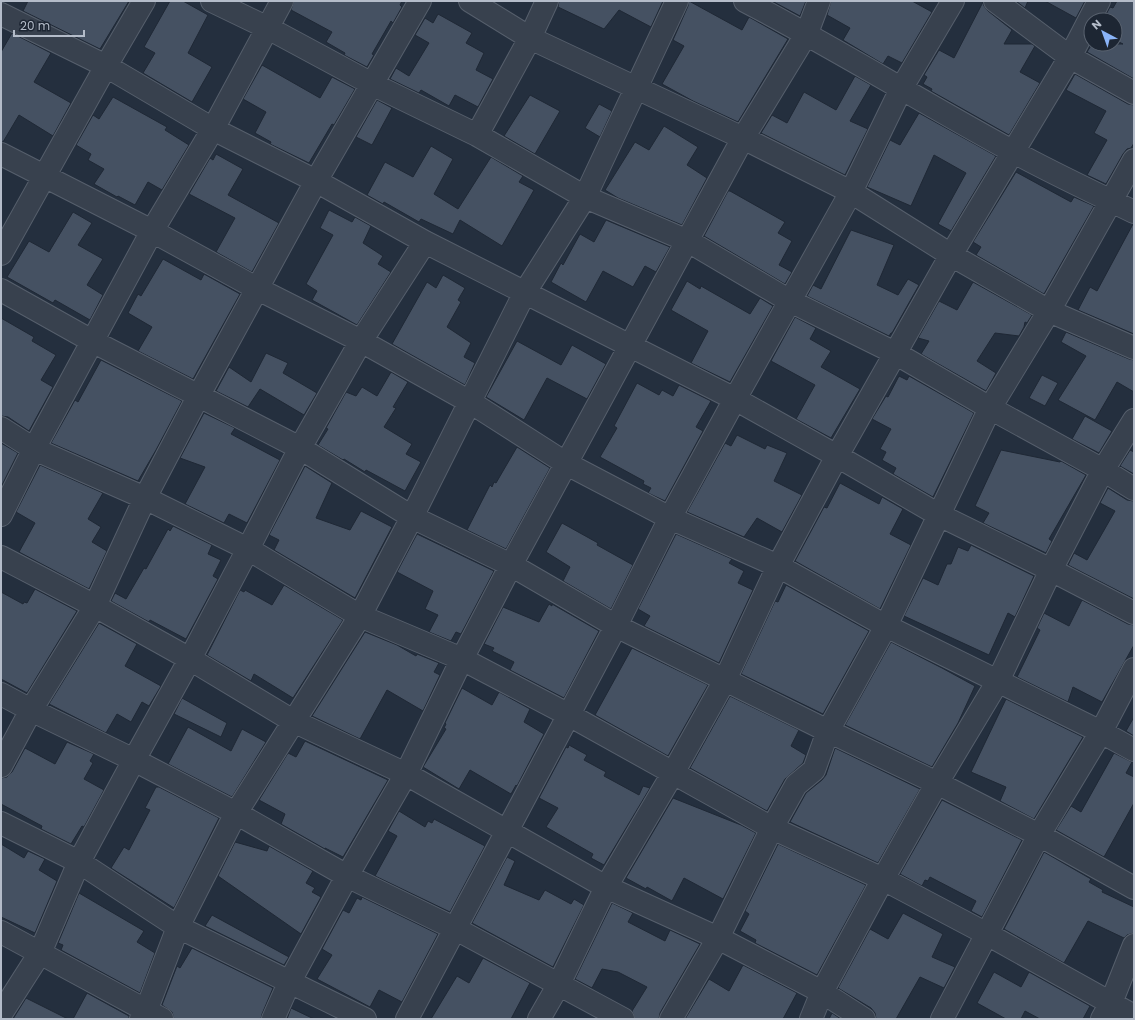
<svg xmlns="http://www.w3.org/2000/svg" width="1135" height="1020" viewBox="0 0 1135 1020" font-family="Poppins,sans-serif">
  <rect width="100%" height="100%" fill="#242f3e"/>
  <path fill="#455162" stroke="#1f2835" d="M28 1H129L100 49 23 11Z
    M170 1H183L208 15 188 53 212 67 192 102 143 73 155 53 144 47Z
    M294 1H402L400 5 402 7 393 23 391 21 372 54 374 55 367 67 344 55 345 53 326 42 332 32 291 10Z
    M559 1H663L651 27 619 10 604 29 558 7Z
    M689 1 742 30 749 17 788 39 738 122 693 101 662 84 684 46 673 40 688 6Z
    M772 1H806L800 16Z
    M831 1H912L932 12 902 63 888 56 883 64 843 40 850 28 827 15Z
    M1016 1H1028L1025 8Z
    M1045 1H1085L1076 18Z
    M1117 1H1134V79L1087 52 1092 44H1123L1115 40V20H1103L1110 7 1113 8Z
    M983 2 984 6 988 11 1012 30 1004 44H1032L1035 46 1020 72 1040 83 1009 135 931 91 932 89 923 84 927 77 924 75 939 50 954 58Z
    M438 14 472 33 466 43 484 53 476 70 493 79 478 107 455 95 449 106 421 90 419 93 390 79 396 68 409 76 429 43 415 35 425 18 433 23Z
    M12 33 51 53 34 82 71 103 53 136 19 115 3 142H1V52Z
    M262 65 320 98 332 77 355 89 334 125 332 124 309 163 270 144 271 142 255 133 266 112 243 99Z
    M1075 74 1128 104 1134 105V143L1131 148 1127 149 1123 154 1106 184 1087 175 1107 140 1094 133 1106 111 1066 90Z
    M855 76 871 85 850 121 868 129 845 175 761 133 772 115 787 123 804 92 836 110Z
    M530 95 560 111 535 154 504 136Z
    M113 97 167 127 165 130 189 145 162 190 148 182 135 205 118 196 117 197 94 184 104 169 88 160 91 154 76 145 93 115 99 119Z
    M377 100 392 108 372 145 356 137Z
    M599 104 612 111 600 137 585 128Z
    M919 113 996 156 951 231 938 224 966 173 934 155 911 206 867 187 890 140 900 145Z
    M664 126 698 147 687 165 707 178 682 225 618 198 605 190 635 142 649 150Z
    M431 146 453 159 434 194 458 209 491 157 523 176 519 182 534 190 502 246 460 220 453 234 421 219 419 222 384 202 383 204 367 195 385 162 413 177Z
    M216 154 243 169 228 195 279 223 252 272 216 252 235 218 189 194 210 158 213 160Z
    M1016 172 1071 202 1074 197 1094 206 1044 294 976 255 981 247 973 242Z
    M728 191H730L785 222 778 233 792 241 779 265 792 272 785 284 704 236Z
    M329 210 352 222 355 217 371 226 363 243 383 256 378 264 391 272 357 325 312 300 317 291 306 284 333 235 320 228Z
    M73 212 92 223 78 245 103 259 87 285 103 295 90 320 55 300 53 303 7 277 29 241 49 252Z
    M606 220 670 247 656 272 645 266 633 287 603 271 586 302 551 282 561 263 563 265 580 234 594 242Z
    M1133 224H1134V334L1078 310 1090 287 1097 291Z
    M851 230 894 245 877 285 898 295 908 279 919 285 892 333H891L889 336 807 296 813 285 821 289Z
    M163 259 201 280 204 274 240 294 193 379 138 351 152 327 128 313 138 294 141 296Z
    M443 275 465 288 458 300 461 302 447 327 471 343 464 357 475 363 465 385 392 344 427 282 436 288Z
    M687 281 700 289 701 286 750 314 760 298 773 306 730 382 691 363 708 331 671 310Z
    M973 282 1032 315 1027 323 1025 322 1024 327 1019 336 995 333 977 361 996 373 986 391 921 354 929 341 918 338 939 301 957 310Z
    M795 317 816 328 810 339 831 351 821 367 860 389 831 438 796 419 815 385 771 361Z
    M1 318 34 337 32 341 56 355 41 380 53 387 29 431 8 417 1 416Z
    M1066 332 1129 359 1134 360V392L1117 382 1095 420 1058 400 1086 356 1061 342Z
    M517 341 561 365 572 345 606 364 587 399 547 378 524 420 486 397Z
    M266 353 288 363 283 373 317 393 304 415 260 389 248 407 216 391 229 367 251 382Z
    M101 360 182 401 156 450 138 481 51 443 75 400 78 402Z
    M391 372 408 382 393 407 396 408 384 427 412 444 406 454 421 462 405 491 366 470 365 472 344 459 343 460 318 445 328 429 326 428 346 392 356 396 362 387 377 396Z
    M1042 375 1058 383 1045 406 1029 398Z
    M899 376 907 380 909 376 974 413 933 497 893 474 896 468 882 460 886 452 880 449 891 429 872 419 886 396 888 397Z
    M637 383 659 395 662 390 673 396 679 385 711 401 696 427 703 431 665 501 648 493 651 488 643 484 644 481 600 457 617 428 614 426Z
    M204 413 235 428 231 434 280 460 247 523 229 514 224 523 185 504 205 467 180 458Z
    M1085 416 1112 431 1099 453 1072 439Z
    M737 435 765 449 767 445 787 453 774 481 802 495 782 532 757 518 744 537 687 512 725 443 731 446Z
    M1 443 18 453 1 487Z
    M517 447 550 468 506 549 467 530 490 485 492 487 494 482 496 483Z
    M1001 450 1060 462 1061 461 1086 475 1049 539 1052 541 1046 553 983 523 989 513 975 506Z
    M1130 450 1134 452V474L1120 466Z
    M40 465 103 493 88 519 101 527 92 542 107 551 89 589 19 552 35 523 16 512Z
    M305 466 332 483 316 518 350 530 361 511 392 527 355 598 274 550 279 540 269 535Z
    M840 483 879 504 882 497 903 509 890 534 911 545 880 609 795 561 824 507 827 508Z
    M1108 488 1127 500 1134 501V599L1068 565 1074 553 1087 560 1115 511 1100 503Z
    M562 523 598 543 597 545 633 565 611 609 563 581 570 567 546 552Z
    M173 526 212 545 208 554 221 560 213 576 218 579 186 639 150 620 149 622 111 601 115 593 126 599 144 568 146 569 168 529 170 531Z
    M417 534 494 571 461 634 456 632 451 641 429 632 438 615 425 609 433 591 397 572Z
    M676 534 732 559 729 563 744 571 738 583 753 590 719 663 644 626 650 616 638 609Z
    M971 545 1034 576 1015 617 1008 613 989 655 904 616 923 578 938 585 947 564H951L958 547 968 551Z
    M284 585 343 620 293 698 254 674 251 681 207 655 240 590 244 592 245 590 272 605Z
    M786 585 869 631 823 714 741 674 775 601 778 602Z
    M35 589 77 611 27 693 1 679V592L23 604 24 602 27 603Z
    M1082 600 1128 624 1134 625V645L1102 702 1073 687 1068 702 1017 677 1040 630 1037 628 1044 613 1069 626Z
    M549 604 552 606V604L599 631 564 698 510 670 514 662 492 651 494 648 484 644 503 607 539 622Z
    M99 623 137 644 125 666 161 686 149 706 142 702 131 722 117 714 106 733 49 704Z
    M365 632 397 645 416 656 417 654 439 663 434 672 440 675 423 711 387 690 360 739 312 716Z
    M891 642 942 668 975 686 958 723 932 767 845 725Z
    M632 648 708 685 668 756 595 715Z
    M462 688 492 705 499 692 530 709 524 722 544 734 517 786 516 785 511 794 470 770 459 789 423 767 446 729 444 728 446 724 445 723Z
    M730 696 799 730 791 746 806 755 803 763 785 779 767 811 690 768Z
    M182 698 227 723 221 737 174 714Z
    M1006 699 1083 737 1034 819 1000 801 1006 787 971 772Z
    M1134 717V736L1126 731Z
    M188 727 231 751 242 729 266 742 232 797 168 764Z
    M305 741 388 780 343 857 325 848V849L281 824 285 814 259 800 288 753 296 757Z
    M67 742 94 754 90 761 93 763 84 779 104 790 84 827 82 826 71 844 41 829 42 826 1 804V778L7 777 12 772 25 748 55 764Z
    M569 745 587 755 584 760 606 772 604 776 639 795 643 786 650 788 604 865 591 858 593 854 546 827 558 808 539 798 566 747 568 748Z
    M835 748 920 789 878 863 790 822 806 793 822 780 826 775Z
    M1114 753 1132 762 1126 773 1134 777V803L1104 857 1056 830 1071 806 1081 812Z
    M156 787H159L219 818 174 908 111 868 124 847 129 850 150 810 145 808Z
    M673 798 741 825 756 833 723 899 684 878 672 901 647 887 646 889 626 878Z
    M942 800 1022 840 982 917 971 911 976 901 930 877 928 881 925 880 922 886 900 874Z
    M399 811 425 827 428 821 432 823 434 819 485 846 450 912 375 876 397 836 388 831Z
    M235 842 267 851 269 846 313 871 306 883 315 888 312 892 321 897 301 934 218 876Z
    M1 844 24 858 28 851 45 859 39 870 57 881 35 933 1 917Z
    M778 844 866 885 817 975 755 943 756 940 740 931 749 914 745 911Z
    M1044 852 1091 879 1089 882 1103 890 1102 892 1134 907V933L1127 935 1124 938 1088 921 1064 963 1004 929Z
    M507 857 515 861 504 885 539 900 545 890 571 904 574 899 584 905 553 967 472 923Z
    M79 893 144 931 137 942 155 953 140 993 61 950 63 945 58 943Z
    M362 897 438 934 402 1002 379 990 370 1007 317 979 332 955 322 949 343 910 349 913 357 898 361 900Z
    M612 903 633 913 628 922 665 941 670 930 700 944 660 1013 659 1019H635L632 1011 647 987 618 972 602 969 592 988 575 979Z
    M903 913 943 934 932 957 955 967 944 988 920 977 896 1019H876L875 1013 871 1008 838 988 870 929 888 939Z
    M212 915 289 957 284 965 205 926Z
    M192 948 273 988 262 1014 261 1019H174L172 1012 162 1005 177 966 180 968Z
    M483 958 530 983 511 1019H431L457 976 469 983Z
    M743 965 797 993 783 1019H685L709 979 729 991Z
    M994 972 1021 987 1029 972 1090 1006 1083 1019H1040L1025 1011 1021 1019H1006L977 1003Z
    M87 993 129 1016V1019H73Z
    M26 998 68 1019H13Z
    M291 1008 314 1019H287Z
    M832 1013 841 1019H829Z"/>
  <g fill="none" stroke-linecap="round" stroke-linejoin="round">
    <defs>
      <path id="street" d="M212 1 268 28 372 84 477 135 585 197 688 241 790 301 895 353 990 408 1103 470 1134 489
        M470 1 530 38 743 138 851 192 951 255 1049 311 1134 348
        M745 1C835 48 922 102 1012 151 1052 173 1093 192 1134 212
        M995 1 1070 57 1134 93
        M1 14 106 66 213 129 316 181 425 242 735 399 837 456 939 515 1051 570 1134 613
        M477 135 530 38 547 1
        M1 154 152 231 258 289 361 341 470 402 567 464 670 518 778 566 886 626 1101 732 1134 750
        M1 254 106 66 144 1
        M1 290 92 341 300 448 412 517 511 565 616 626 828 731 937 783 1039 835 1134 888
        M1 428 34 449 145 498 248 549 360 616 462 659 569 715 772 828 883 879 987 934 1134 1016
        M1 515 34 449 152 231 213 129 282 1
        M1 557 95 606 190 659 293 721 406 774 606 887 718 938 822 992 864 1019
        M1 694 31 710 134 760 236 813 347 876 456 929 623 1019
        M1 766 31 710 95 606 145 498 199 395 316 181 420 1
        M1 823 79 862 178 927 365 1019
        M1 932 162 1019
        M1 1014 40 953 79 862 134 760 190 659 248 549 300 448 361 341 425 242
        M141 1019 146 1011 178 927 236 813 360 616 412 517 525 292 585 197 677 1
        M273 1019 289 983 347 876 406 774 462 659 511 565 743 138 807 33 819 1
        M407 1019 616 626 670 518 735 399 851 192 901 89 953 1
        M539 1019 559 984 606 887 673 773 725 680 778 566 837 456 951 255 1070 57 1099 1
        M671 1019 718 938 772 828 796 785 814 770 828 731 886 626 990 408 1049 311 1134 160
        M811 1019 822 992 883 879 937 783 998 681 1051 570 1103 470 1134 420
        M942 1019 1039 835 1101 732 1134 669
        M1102 1019 1111 1003 1134 945"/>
    </defs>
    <use href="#street" stroke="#565f6c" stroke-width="24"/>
    <use href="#street" stroke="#38414e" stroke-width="22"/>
  </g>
  <rect width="1135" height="1020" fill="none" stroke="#b4bcc9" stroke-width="4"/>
  <g transform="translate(1103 32) rotate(319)"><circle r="19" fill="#1d2633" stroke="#59626f"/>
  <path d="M0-3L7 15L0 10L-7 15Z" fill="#8ab4f8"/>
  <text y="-6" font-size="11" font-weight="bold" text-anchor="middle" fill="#b4bcc9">N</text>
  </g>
  <path d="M14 30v6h70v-6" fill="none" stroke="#b4bcc9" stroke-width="2"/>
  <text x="20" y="30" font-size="12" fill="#b4bcc9" stroke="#1d2633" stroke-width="3" paint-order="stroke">20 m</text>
</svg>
